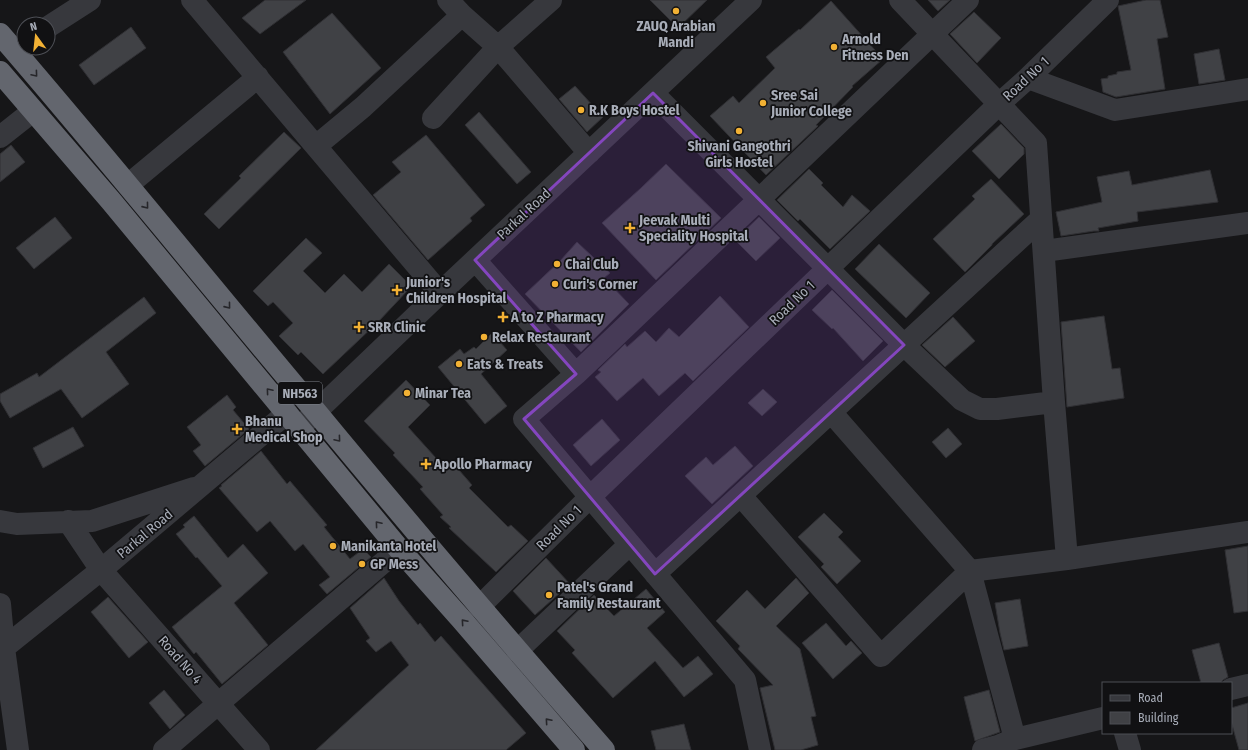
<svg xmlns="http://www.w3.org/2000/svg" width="1248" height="750" viewBox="0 0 1248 750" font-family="'Fira Sans Condensed',sans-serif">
  <rect width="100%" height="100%" fill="#161618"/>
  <path fill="#404145" stroke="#303034" d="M265 0H306L260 34 242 18Z
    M650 0H707L678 28Z
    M928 0H950L938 11Z
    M1146 0H1160L1168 37 1157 39 1165 89 1116 97 1103 92 1101 79 1108 78V76L1117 74V72L1131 70 1118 6Z
    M831 1 883 59 852 86 853 87 816 125 818 126 766 175 710 116 733 96 739 103 775 68 766 57 799 29 800 30Z
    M974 12 1001 38 977 63 950 34Z
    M332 13 381 68 330 114 283 52Z
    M131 27 146 48 94 85 79 65Z
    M1219 49 1225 80 1199 84 1194 54Z
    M575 86 603 117 587 132 559 99Z
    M479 112 531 172 517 184 465 125Z
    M1001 124 1024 148V154L999 179 972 151Z
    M284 132 301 148 219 229 204 214 241 178 239 176Z
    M426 135 485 205 470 218 472 221 428 260 373 195 401 172 392 162Z
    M11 145 25 162 0 182V154Z
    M666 164 721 218 656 280 602 223 641 188Z
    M809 169 823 183 821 185 843 207 852 195 870 211 830 249 800 219 798 221 777 200Z
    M1210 170 1218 202 1137 212 1138 221 1098 228 1099 231H1094L1061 236 1056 212 1102 202 1097 177 1129 171 1132 185Z
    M991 179 1024 214 992 244V245L965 272 933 239 975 199 972 196Z
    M55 217 72 238 34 269 16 248Z
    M759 217 780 238 756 261 735 240Z
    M306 238 322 253 303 271 325 293 344 274 362 292 389 264 409 284V289L378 322 323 374 301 352 298 355 279 336 293 323 273 302 268 306 253 291Z
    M577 242 610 273 604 278 629 304 581 352 525 294 560 261Z
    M879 244 930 293 906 318 855 269Z
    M832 290 883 341 863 361 833 328 832 329 812 310Z
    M720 296 749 327 693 381 685 373 659 396 643 378 617 401 595 377 601 372 598 370 625 344 627 347 645 331 656 342 669 328 679 337Z
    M144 297 156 313 106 352 129 384 82 418 61 389 10 418 0 401V394L37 373 39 377Z
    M1104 316 1112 369 1120 368 1124 398 1067 407 1061 322Z
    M953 317 975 341 945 367 922 345Z
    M492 333 507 350 481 374 507 406 485 424 438 367 460 349 464 354 474 347 476 349Z
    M406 380 430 405 408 427 445 468 452 462 472 485 469 488 508 527 511 525 528 541 496 572 449 528 451 527 440 517 443 515 420 489 423 487 393 455 395 453 364 421Z
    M763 389 777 402 762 416 748 403Z
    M227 395 236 407 233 410 249 429 205 466 193 451 201 445 187 427Z
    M602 419 620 440 591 466 573 445Z
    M73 427 84 446 43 468 33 448Z
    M948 428 962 444 946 458 932 442Z
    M735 446 753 466 712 504 685 476 706 457 713 465Z
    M261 451 287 484 290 481 327 525 324 527 350 559 363 549 371 557 327 594 319 585 330 577 303 544 295 551 270 521 257 532 219 488 222 486 221 485Z
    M824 513 843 532 838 537 861 561 837 584 821 567 824 564 798 537Z
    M194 516 228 558 243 544 268 573 234 603 268 645 222 684 196 652 194 654 172 627 222 586 197 557 196 558 176 534 185 527 183 525Z
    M1248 546V611L1234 613 1225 550Z
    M546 558 570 584 535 615 513 591Z
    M384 578 399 601 418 625 420 623 435 642 441 636 526 733 506 750H316L409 665 391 641 376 652 366 641 370 638 350 608Z
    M796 578 809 593 776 626 800 649 816 716 811 717 818 745 801 750H775L760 688 773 685 738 649 740 646 716 621 747 590 765 609Z
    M646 589 665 612 647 628 683 668 698 656 713 674 684 697 655 661 613 698 572 653 575 650 557 631 594 595 614 616Z
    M108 597 148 642 129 658 91 612Z
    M1020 599 1028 646 1004 650 1000 633 995 603Z
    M826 623 846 646 851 641 862 653 833 679 802 643Z
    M1219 643 1228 677 1223 680 1220 683H1201L1192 650Z
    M164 690 185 715 170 729 149 703Z
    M989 690 1000 732 975 741 964 697Z
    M1248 703V750H1239L1231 721V708Z
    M684 724 691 750H656L651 731Z"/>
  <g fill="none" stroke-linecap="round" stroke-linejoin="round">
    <path stroke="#37383d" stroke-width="22" d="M192 0 440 293
      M448 0 462 15 498 47 589 153
      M900 0 1036 143 1054 402 1067 559
      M48 27 90 0
      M1028 78 1115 110 1248 89
      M653 93 904 345 962 400 980 409H997L1054 402
      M433 118 498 47 551 0
      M0 137 33 111
      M316 146 363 107 462 15
      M128 185 258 77
      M1044 251 1248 223
      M475 260 576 374
      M831 412 970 571 1015 739
      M299 428 440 293 751 0
      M741 496 881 656 970 571 1067 559 1248 532
      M0 521 17 524 92 521 194 488
      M68 521 101 570 259 750
      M655 574 1041 219
      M0 604 4 648 18 750
      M479 607 590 497 999 104 1028 78 1108 0
      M0 651 101 570 287 413
      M517 651 630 544
      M1231 689 1248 685
      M1125 733 1130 750
      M164 750 399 549
      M760 750 745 680 524 419 576 374 968 0
      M983 750 998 746 1015 739 1103 718"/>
    <path stroke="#63666e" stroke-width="22" d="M0 34C108 159 211 287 317 413 411 527 507 639 604 750
      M0 72 111 201 399 549 462 620 574 750"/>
  </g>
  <defs><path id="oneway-chevron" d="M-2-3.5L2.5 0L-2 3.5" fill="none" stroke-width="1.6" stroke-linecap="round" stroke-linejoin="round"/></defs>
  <g stroke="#26262a">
    <use href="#oneway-chevron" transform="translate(35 74) rotate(50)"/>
    <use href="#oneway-chevron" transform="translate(146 206) rotate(51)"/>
    <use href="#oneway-chevron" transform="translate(228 306) rotate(51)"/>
    <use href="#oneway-chevron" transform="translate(269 391) rotate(-130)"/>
    <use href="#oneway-chevron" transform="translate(338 439) rotate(50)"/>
    <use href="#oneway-chevron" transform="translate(378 524) rotate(-130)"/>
    <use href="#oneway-chevron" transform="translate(464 622) rotate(-131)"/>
    <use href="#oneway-chevron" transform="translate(548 721) rotate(-131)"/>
  </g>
  <path fill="#8446be" fill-opacity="0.2" stroke="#8446be" stroke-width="3" stroke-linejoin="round" d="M653 93 904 345 655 574 524 419 576 374 475 260Z"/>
  <g fill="#f2b134" stroke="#111113" stroke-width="1.5">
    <circle cx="676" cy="11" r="4"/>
    <circle cx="834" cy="47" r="4"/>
    <circle cx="763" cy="103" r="4"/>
    <circle cx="581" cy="110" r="4"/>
    <circle cx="739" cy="131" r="4"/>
    <path d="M628 222h4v4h4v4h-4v4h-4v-4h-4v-4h4z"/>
    <circle cx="557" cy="264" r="4"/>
    <circle cx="555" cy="284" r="4"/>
    <path d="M395 284h4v4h4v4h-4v4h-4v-4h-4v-4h4z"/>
    <path d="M501 311h4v4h4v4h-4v4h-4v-4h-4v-4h4z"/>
    <path d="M357 321h4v4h4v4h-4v4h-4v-4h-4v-4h4z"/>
    <circle cx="484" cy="337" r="4"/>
    <circle cx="459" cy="364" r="4"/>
    <circle cx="407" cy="393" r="4"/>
    <path d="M235 423h4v4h4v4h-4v4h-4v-4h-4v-4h4z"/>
    <path d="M424 458h4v4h4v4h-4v4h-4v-4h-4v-4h4z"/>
    <circle cx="333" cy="546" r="4"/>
    <circle cx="362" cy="564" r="4"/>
    <circle cx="549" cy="595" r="4"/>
  </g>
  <g text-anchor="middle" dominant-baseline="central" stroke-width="3.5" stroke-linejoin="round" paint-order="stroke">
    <rect fill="#111113" stroke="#7b7e86" stroke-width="1" x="278" y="382" width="44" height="22" rx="3"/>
    <g font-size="13" font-weight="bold" fill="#a8adb8">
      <text x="300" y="393">NH563</text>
    </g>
    <g font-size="14" font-weight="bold" fill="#a8adb8" stroke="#111113" text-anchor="start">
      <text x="676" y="26" text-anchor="middle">ZAUQ Arabian<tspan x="676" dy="16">Mandi</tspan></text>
      <text x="842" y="39">Arnold<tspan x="842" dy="16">Fitness Den</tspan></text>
      <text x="771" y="95">Sree Sai<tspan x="771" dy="16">Junior College</tspan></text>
      <text x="589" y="110">R.K Boys Hostel</text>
      <text x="739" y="146" text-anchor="middle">Shivani Gangothri<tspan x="739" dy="16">Girls Hostel</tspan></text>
      <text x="639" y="220">Jeevak Multi<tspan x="639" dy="16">Speciality Hospital</tspan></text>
      <text x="565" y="264">Chai Club</text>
      <text x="406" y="282">Junior's<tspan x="406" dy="16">Children Hospital</tspan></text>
      <text x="563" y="284">Curi's Corner</text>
      <text x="511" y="317">A to Z Pharmacy</text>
      <text x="368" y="327">SRR Clinic</text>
      <text x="492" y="337">Relax Restaurant</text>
      <text x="467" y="364">Eats &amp; Treats</text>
      <text x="415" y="393">Minar Tea</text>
      <text x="245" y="421">Bhanu<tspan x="245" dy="16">Medical Shop</tspan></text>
      <text x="434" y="464">Apollo Pharmacy</text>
      <text x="341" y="546">Manikanta Hotel</text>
      <text x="370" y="564">GP Mess</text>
      <text x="557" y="587">Patel's Grand<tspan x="557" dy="16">Family Restaurant</tspan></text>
    </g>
    <g font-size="14" fill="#a8adb8" stroke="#111113">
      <text transform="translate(1026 79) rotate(-43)">Road No 1</text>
      <text transform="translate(524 214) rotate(-43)">Parkal Road</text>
      <text transform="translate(792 303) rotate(-44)">Road No 1</text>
      <text transform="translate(559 528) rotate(-45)">Road No 1</text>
      <text transform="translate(145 534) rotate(-40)">Parkal Road</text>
      <text transform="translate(180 660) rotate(49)">Road No 4</text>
    </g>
  </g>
  <rect x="1102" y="682" width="130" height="52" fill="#111113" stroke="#4d4f55"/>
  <rect x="1110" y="695" width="20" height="6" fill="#37383d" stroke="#4d4f55"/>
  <text x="1138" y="702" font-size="12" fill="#a8adb8">Road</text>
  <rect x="1110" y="712" width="20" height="12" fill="#404145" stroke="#4d4f55"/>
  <text x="1138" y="722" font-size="12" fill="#a8adb8">Building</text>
  <g transform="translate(36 36) rotate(345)"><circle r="19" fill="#111113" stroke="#4d4f55"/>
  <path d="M0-3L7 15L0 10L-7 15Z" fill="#f2b134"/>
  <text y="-6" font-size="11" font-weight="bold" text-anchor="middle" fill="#a8adb8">N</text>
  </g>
</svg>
